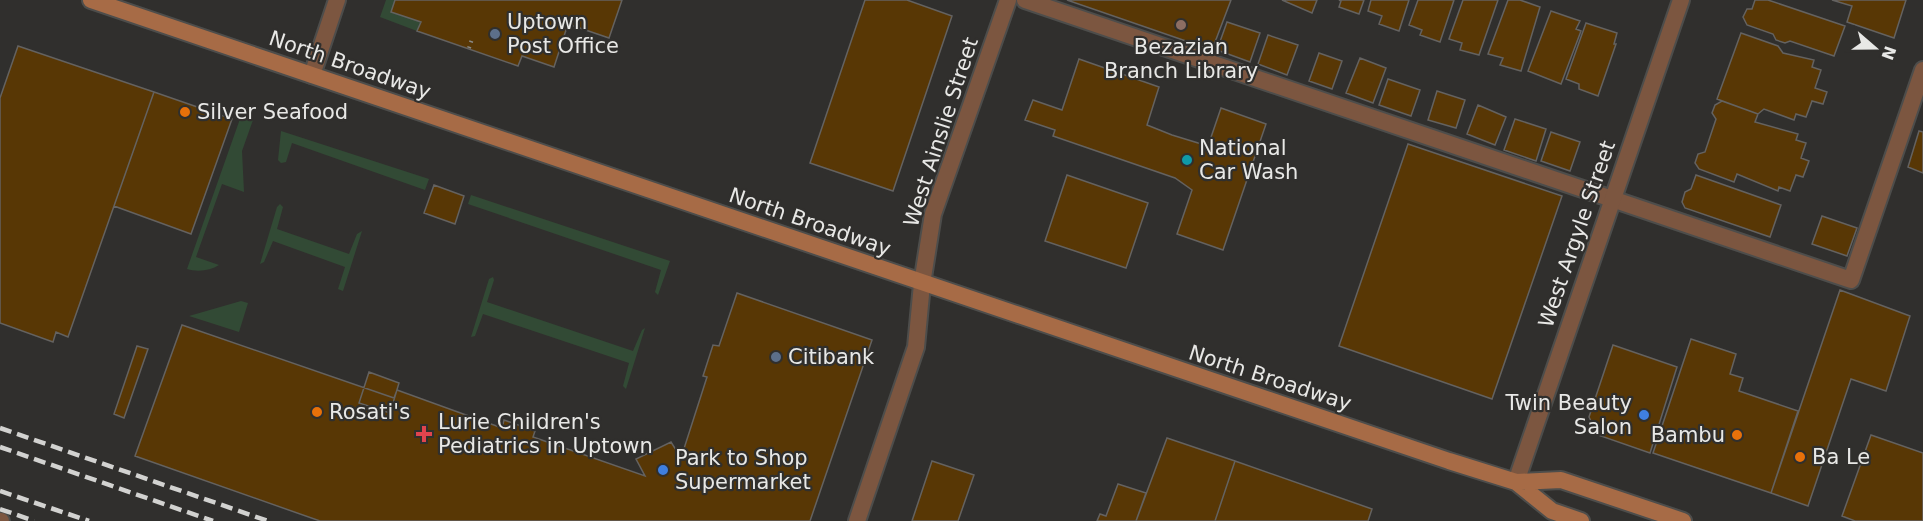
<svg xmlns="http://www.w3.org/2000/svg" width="1923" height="521" viewBox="0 0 1923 521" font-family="'DejaVu Sans',sans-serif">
  <rect width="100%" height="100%" fill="#302f2d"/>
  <path fill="#324a35" d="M386 0H395L391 12 421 22 417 31 380 17Z
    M241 116 253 120 242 151 244 192 222 184 196 257 219 265C210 271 197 272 187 269Z
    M281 131 429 179 425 190 292 143 286 162 281 163 278 160Z
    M471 195 670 261 658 295 655 292 661 270 468 204Z
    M280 204 283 207 277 229 349 254 357 234 362 231 343 291 338 289 345 267 273 241 264 262 260 264 277 207Z
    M493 277 494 280 487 302 633 351 642 330 645 328 626 389 623 386 629 363 483 314 475 336 471 337 489 279Z
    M241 301 248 303 239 332 189 316Z"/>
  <path fill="#583705" stroke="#646260" stroke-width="1.5" d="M395 0H622L609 38 568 24 554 67 522 56 518 66 417 31 421 22 391 12Z
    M865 0H907L952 16 893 191 810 163Z
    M1067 0H1231L1212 50Z
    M1282 0H1317L1312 13Z
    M1339 0H1364L1359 14 1339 7 1341 1Z
    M1371 0H1409L1399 31 1379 24 1382 16 1368 11Z
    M1418 0H1454L1440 42 1420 35 1422 30 1409 25Z
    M1463 0H1498L1479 55 1460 50 1462 43 1449 39Z
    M1508 0H1520L1540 7 1521 71 1500 65 1503 58 1488 54Z
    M1755 0H1768L1845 26 1834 56 1790 41 1785 43 1776 40 1773 34 1747 25 1743 17 1747 9H1752Z
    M1832 0H1906L1894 38 1847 22 1852 6Z
    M1551 11 1580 21 1576 29 1581 31 1561 84 1528 71Z
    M1227 22 1260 33 1250 62 1217 50Z
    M1586 23 1617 33 1614 44H1616L1598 96 1579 89V84L1566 79Z
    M1741 33 1778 46 1783 53 1814 60 1812 67 1821 70 1815 88 1827 92 1823 104 1812 101 1806 117 1796 114 1794 120 1764 109 1758 114 1717 99Z
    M1268 35 1298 45 1287 75 1258 64Z
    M18 46 154 92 68 337 56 332 53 342 0 323V98Z
    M1319 53 1342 61 1332 89 1309 81Z
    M1360 58 1386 68 1373 103 1346 93Z
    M1079 59 1159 87 1147 125 1172 135 1208 146 1221 108 1266 124 1223 250 1177 234 1192 190 1175 178 1053 136 1055 130 1025 120 1033 100 1062 110Z
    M1388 79 1420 90 1411 116 1379 105Z
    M1437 91 1465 100 1456 128 1428 120Z
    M154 92 232 119 191 234 114 206Z
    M1722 101 1758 114 1755 122 1798 134 1796 140 1806 143 1801 158 1809 161 1803 177 1796 175 1790 191 1779 187 1778 191 1737 174 1734 182 1699 169 1695 163 1698 154 1705 152 1716 119 1712 113 1715 105Z
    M1478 105 1506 117 1495 145 1467 134Z
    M1515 119 1546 129 1536 161 1504 150Z
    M1919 131 1923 132V173L1908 167Z
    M1551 132 1580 142 1570 171 1541 161Z
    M1408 144 1562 196 1492 399 1339 346Z
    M1067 175 1148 203 1126 268 1045 241Z
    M1696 175 1781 205 1770 237 1685 208 1682 202 1685 192 1691 189Z
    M434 185 464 196 455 224 424 213Z
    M1822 216 1857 228 1847 256 1812 244Z
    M1840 290 1910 316 1886 391 1851 379 1808 506 1771 493Z
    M737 293 872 340 810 521H320L135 456 182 325 394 398 397 390 502 428 504 420 535 431 533 437 645 476 636 459 671 442 681 458 707 377 703 376 713 345 719 346Z
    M1691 339 1736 354 1730 374 1743 378 1739 391 1798 411 1771 493 1653 453Z
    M1613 345 1677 367 1650 453 1598 435 1589 417Z
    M137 346 148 349 124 418 114 414Z
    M369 372 399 383 390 413 359 403Z
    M1871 435 1923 453V521H1855L1842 516Z
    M1167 438 1235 461 1215 521H1136Z
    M932 461 974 475 958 521H912Z
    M1235 461 1372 509 1368 521H1215Z
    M1118 484 1146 493 1136 521H1097L1100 514 1106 516Z"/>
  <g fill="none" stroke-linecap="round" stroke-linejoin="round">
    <defs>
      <path id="service" d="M1025 0 1851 280 1923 70
        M0 521H1"/>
      <path id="minor" d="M312 75 337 0
        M1516 482 1681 0
        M857 521 916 347 922 284 933 214 1008 0"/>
      <path id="secondary" d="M91 0 1449 461 1516 482 1561 480 1683 521
        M1516 482 1552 511 1581 521"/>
    </defs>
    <use href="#service" stroke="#4d4d4b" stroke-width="20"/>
    <use href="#minor" stroke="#4d4d4b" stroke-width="20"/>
    <use href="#secondary" stroke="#4d4d4b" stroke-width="20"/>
    <path stroke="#898987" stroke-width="4" stroke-dasharray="1.5 4.5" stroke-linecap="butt" d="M469 48 472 39"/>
    <use href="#service" stroke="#7c5640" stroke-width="16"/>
    <use href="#minor" stroke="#7c5640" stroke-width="16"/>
    <use href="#secondary" stroke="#a76b46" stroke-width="16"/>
    <path stroke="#d2d2d0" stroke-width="4.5" stroke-dasharray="12 6" stroke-linecap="butt" d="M0 428 268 521
      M0 447 213 521
      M0 491 89 521
      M0 509 34 521"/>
  </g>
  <circle fill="#8d6e63" stroke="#302f2d" stroke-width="2" cx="1181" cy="25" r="6"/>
  <g fill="#5c6f8a" stroke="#302f2d" stroke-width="2">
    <circle cx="495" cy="34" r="6"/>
    <circle cx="776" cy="357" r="6"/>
  </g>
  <g fill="#e8710a" stroke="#302f2d" stroke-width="2">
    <circle cx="185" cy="112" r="6"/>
    <circle cx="317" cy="412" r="6"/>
    <circle cx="1737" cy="435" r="6"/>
    <circle cx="1800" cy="457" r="6"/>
  </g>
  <circle fill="#0f9aa8" stroke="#302f2d" stroke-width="2" cx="1187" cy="160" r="6"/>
  <g fill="#3f7fe0" stroke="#302f2d" stroke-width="2">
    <circle cx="1644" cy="415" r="6"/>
    <circle cx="663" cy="470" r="6"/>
  </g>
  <path fill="#e0444e" stroke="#302f2d" stroke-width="2" d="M421 425h6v6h6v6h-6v6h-6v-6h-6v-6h6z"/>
  <g text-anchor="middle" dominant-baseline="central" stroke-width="4.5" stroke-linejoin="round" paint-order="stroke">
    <g font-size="21" fill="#e8e8e6" stroke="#302f2d" text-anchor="start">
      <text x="507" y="22">Uptown<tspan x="507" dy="24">Post Office</tspan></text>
      <text x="1181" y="47" text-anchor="middle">Bezazian<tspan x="1181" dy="24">Branch Library</tspan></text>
      <text x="197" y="112">Silver Seafood</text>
      <text x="1199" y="148">National<tspan x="1199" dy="24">Car Wash</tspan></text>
      <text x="788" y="357">Citibank</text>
      <text x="1632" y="403" text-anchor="end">Twin Beauty<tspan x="1632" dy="24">Salon</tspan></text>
      <text x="329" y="412">Rosati's</text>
      <text x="438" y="422">Lurie Children's<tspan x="438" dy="24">Pediatrics in Uptown</tspan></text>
      <text x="1725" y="435" text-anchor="end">Bambu</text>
      <text x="1812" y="457">Ba Le</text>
      <text x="675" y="458">Park to Shop<tspan x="675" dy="24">Supermarket</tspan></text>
    </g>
    <g font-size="21" fill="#e8e8e6" stroke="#302f2d">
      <text transform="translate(350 65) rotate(19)">North Broadway</text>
      <text transform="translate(941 132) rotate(-72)">West Ainslie Street</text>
      <text transform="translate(810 222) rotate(19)">North Broadway</text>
      <text transform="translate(1577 234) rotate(-71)">West Argyle Street</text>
      <text transform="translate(1270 378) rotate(18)">North Broadway</text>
    </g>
  </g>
  <g transform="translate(1875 48) rotate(110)" stroke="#302f2d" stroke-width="4.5" paint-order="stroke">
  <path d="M0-4.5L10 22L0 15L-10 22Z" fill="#e8e8e6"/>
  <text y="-9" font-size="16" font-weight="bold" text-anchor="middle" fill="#e8e8e6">N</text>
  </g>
</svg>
